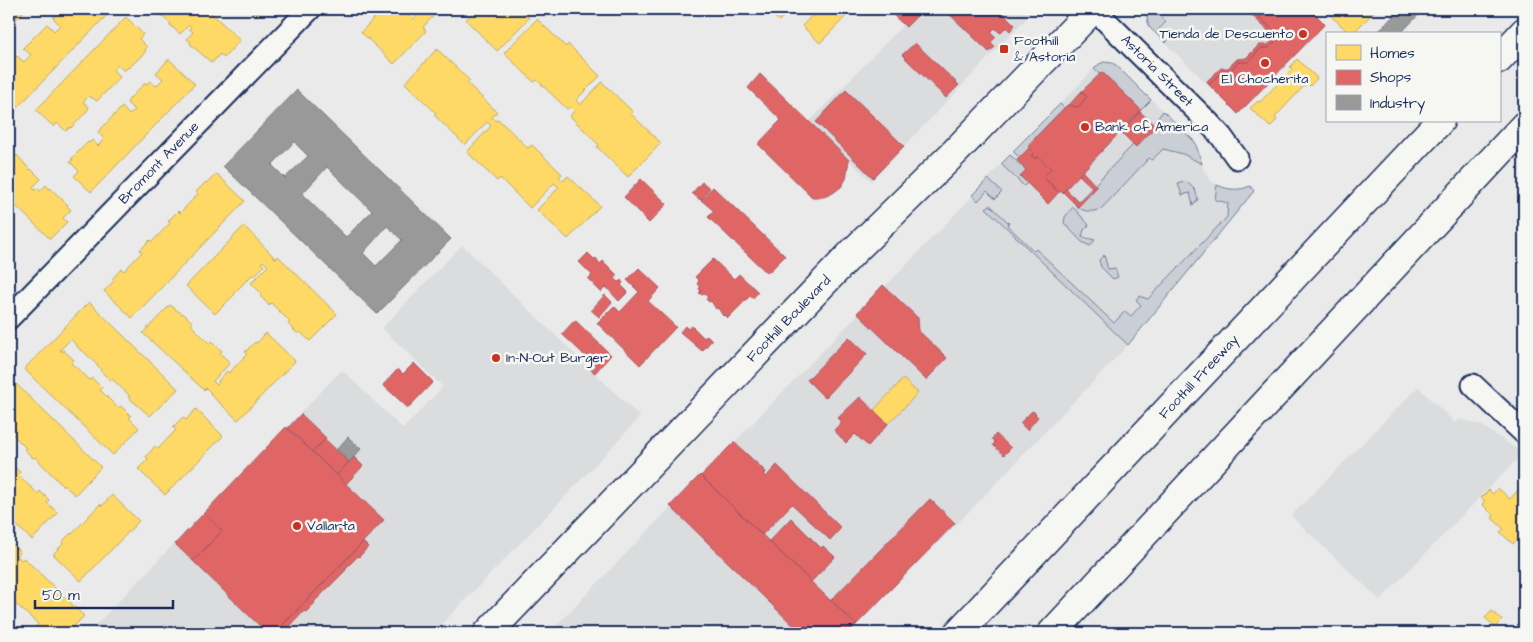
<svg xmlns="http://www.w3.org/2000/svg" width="1533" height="642" viewBox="0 0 1533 642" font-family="'Architects Daughter',sans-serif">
  <rect width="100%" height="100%" fill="#e9eae9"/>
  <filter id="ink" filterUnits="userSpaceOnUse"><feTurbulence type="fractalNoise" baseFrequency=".02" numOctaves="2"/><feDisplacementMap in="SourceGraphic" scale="10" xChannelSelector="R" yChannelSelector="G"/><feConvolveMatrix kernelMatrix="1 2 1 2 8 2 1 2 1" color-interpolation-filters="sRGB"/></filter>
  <g filter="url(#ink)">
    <path fill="#dadcde" d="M895 9H1035L871 181 809 122 903 25 891 13Z
      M1153 9H1310L1325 24 1238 114 1151 29 1148 25 1147 16Z
      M1104 62 1112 63 1116 65 1191 138 1199 152 1204 171 1212 182 1222 187 1232 189 1245 188 1250 186 1254 191 1128 345 958 523 848 633H549L973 196 972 195 1096 67Z
      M462 245 640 417 561 501 433 633H211L207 630 204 633H88L342 370 403 429 443 387 382 328Z
      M1418 387 1455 423 1460 419 1481 425 1523 453 1380 600 1291 516Z"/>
    <path fill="#caced5" stroke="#727e9a" d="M1153 9H1157L1155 11 1166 22 1158 30 1168 40 1166 43 1151 29 1148 25 1147 16Z
      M1104 62 1112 63 1116 65 1151 100 1141 110 1102 72 1099 74 1094 69 1099 64Z
      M1060 104 1064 108 1029 144V148L1034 153 1036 174 1013 151Z
      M1163 111 1195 142 1202 164 1183 154 1163 149 1152 160 1149 158 1101 209C1091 213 1083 212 1075 205L1154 123Z
      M1010 155 1033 177 1024 186 1001 164Z
      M988 179 1002 192 995 199 987 191 978 201 972 195Z
      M1186 181 1195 190 1198 199 1193 206 1190 193 1182 195 1178 184Z
      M1217 185C1228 190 1239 191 1250 186L1254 191 1128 345 986 208 990 205 1009 223 1007 225 1034 251 1036 249 1114 323 1125 311 1131 316 1141 305 1136 300 1139 296 1148 299 1227 217 1228 203 1215 200Z
      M1073 207 1089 225 1084 230 1082 237 1095 240 1090 246 1082 242 1064 223 1065 217Z
      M1104 255 1108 269 1115 268 1118 277 1113 279 1101 267 1099 260Z"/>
    <path fill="#ffd966" stroke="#bba664" d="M9 9H23L24 11 9 27Z
      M61 9H100L107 15 17 108 9 101V63L17 56 24 62 31 55 23 48 47 24 54 31 60 25 53 18Z
      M159 9H207L240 40 224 58 220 54 212 63 190 44 191 42 187 39 193 32 189 29 191 27 189 25 180 34 170 25 171 24 156 11Z
      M249 9H263L256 16Z
      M383 9H404L414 19 420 12 417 9H440L423 27 426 31 394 64 361 32Z
      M476 9H520L529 18 497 51 466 20Z
      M766 9H791L779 21Z
      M818 9H853L820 43 802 26Z
      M1324 9H1371L1374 12 1352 34H1350Z
      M126 17 143 34 139 39 147 47 145 50 146 51 129 68 128 67 124 71 118 65 113 70 120 77 97 101 89 96 83 102 89 107 87 111 71 128 70 127 66 131 57 123 54 127 36 110Z
      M537 19 566 47 568 44 600 76 576 100 580 105 602 82 633 112 631 114 661 143 628 177 597 147 599 145 570 116 574 111 570 107 567 109 537 80 534 82 504 53Z
      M437 49 470 81 467 83 497 112 492 117 496 121 498 119 528 148 532 145 562 174 559 177 563 181 568 176 600 206 568 239 537 210 559 187 554 183 530 208 500 178 497 181 467 152 491 126 487 122 465 145 434 115 436 113 405 83Z
      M169 59 195 84 91 192 74 176 79 171 70 162 73 160 71 159 88 142 89 143 92 140 98 146 104 139 98 132 122 107 129 115 135 110 127 103 130 98 145 83 147 84 150 81 156 86 163 79 156 73Z
      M1297 59 1317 78 1310 86 1307 83 1275 117 1277 120 1270 127 1250 108 1258 101 1260 102 1292 69 1290 67Z
      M17 155 30 170 31 169 41 179 32 188 35 190 37 188 40 191 46 185 49 189 50 188 68 205 67 206 71 210 63 218 67 222 50 239 9 199V162Z
      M217 174 245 201 132 318 104 291 114 281 112 279 121 269 124 271 142 252 140 250 150 240 152 242 170 223 168 221 178 211 180 213 198 194 196 192 206 182 207 183Z
      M244 226 276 259 278 256 337 314 310 341 300 332 298 334 288 324 290 322 271 303 269 305 260 296 262 294 251 283 268 266 263 261 261 263 264 266 254 276 252 275 234 293 235 294 215 314 186 286Z
      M89 302 178 389 150 416 128 397 130 396 112 379 110 380 100 370 101 369 82 350 81 351 71 339 60 350 62 352 63 350 74 360 71 363 90 380 92 378 102 388 100 390 118 408 121 406 131 416 129 418 139 428 113 455 24 369Z
      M170 305 182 314 183 313 193 323 191 325 210 344 212 341 222 351 220 353 230 363 213 381 217 385 219 383 218 381 227 371 229 373 247 354 245 352 255 342 257 343 266 333 295 361 238 420 210 394 211 393 206 388 204 390 143 333Z
      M903 379 918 393 888 424 874 410Z
      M13 381 101 467 75 495 64 485 63 486 35 457 33 458 24 449 26 448 9 431V385Z
      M196 409 223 436 165 495 138 469 148 459 146 457 155 446 158 449 176 430 173 427 183 417 186 420Z
      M11 464 20 472 18 475 38 494 40 491 49 500 47 503 58 513 32 540 9 518V465Z
      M1522 486 1524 488V532L1513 544 1500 532 1504 529 1492 518 1494 516 1482 504 1485 501 1481 498 1489 490 1493 494 1498 488 1510 499Z
      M112 495 139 521 81 581 54 555V553L63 544 62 542 71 533 72 534 100 504 102 506Z
      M9 541 20 552 16 556 22 560 24 558 84 616 67 633H43L36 626 38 624 17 605 15 607 9 600V574L12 570 9 567Z
      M1492 611 1502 620 1495 627 1485 618Z"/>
    <path fill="#e06666" stroke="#a55664" d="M895 9H924L906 27 891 13Z
      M950 9H999L1015 25 1010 31 1006 27 1000 33 995 28 991 32 996 37 991 42 995 47 989 52 947 12Z
      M1245 9H1251L1280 37 1269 48H1261L1248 62H1238L1230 71H1222L1209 85 1207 81 1221 68H1228L1237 59 1246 58 1259 45H1268L1275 37Z
      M1251 9H1310L1325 24 1238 114 1209 85 1222 71H1230L1238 62H1248L1261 48H1269L1280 37Z
      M915 43 959 85 946 98 902 55Z
      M1102 72 1141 110 1063 192H1059L1043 177 1051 169 1038 156 1036 159 1031 155 1034 153 1029 148V144L1067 105 1078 107 1087 97 1081 92Z
      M760 74 849 160 846 179 841 187 833 193 824 197H812L758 144 781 120 748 88Z
      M846 90 904 146 873 178 816 122Z
      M1081 92 1087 97 1078 107 1069 105Z
      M1140 112 1154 124 1155 127 1136 147 1121 132Z
      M1029 148 1034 153 1031 155 1036 159 1038 156 1051 169 1043 177 1059 192 1048 204 1020 176 1026 170 1017 160Z
      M1083 172 1097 187 1078 207 1063 192 1066 189 1079 202 1093 188 1079 175Z
      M641 179 667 204 649 223 624 197Z
      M702 182 710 188 700 200 692 193Z
      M713 187 785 256 770 271 767 273 708 217 714 211 701 200Z
      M588 253 595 260 596 258 600 264 603 261 617 275 615 279 619 282 621 280 623 283 621 285 628 292 619 301 606 287 601 292 588 279 592 275 579 262Z
      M713 259 734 279 739 274 758 292 753 298 750 296 728 318 724 314 723 316 718 308 716 309 711 301 709 302 706 299 708 297 704 294 702 295 699 293 701 291 699 289 700 287 697 284 699 281 695 277Z
      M639 268 660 288 648 301 676 327 640 365 597 323 614 306 620 312 639 292 627 280Z
      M883 285 918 318 919 331 947 358 926 380 857 313Z
      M605 295 612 302 599 317 591 310Z
      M575 320 611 355 595 373 591 370 596 366 562 334Z
      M685 326 688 329 692 326 704 338 707 335 712 340 702 351 680 332Z
      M849 337 867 354 825 398 807 380Z
      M414 363 433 382 408 408 383 385 398 369 403 374Z
      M860 397 888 424 868 446 855 434 846 443 834 430 842 422 838 418Z
      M1032 411 1036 413 1035 414 1038 417 1027 430 1020 423Z
      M301 414 326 438 313 452 288 428Z
      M286 427 384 520 275 633H267L193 561 222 531 204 513Z
      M996 434 1011 448 1004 455 993 445 995 442 992 439Z
      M325 439 349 462 337 475 313 452Z
      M734 442 766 472 763 475 766 477 777 465 841 528 830 540 792 504 762 535 701 476Z
      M354 457 363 466 346 484 337 475Z
      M700 475 856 625 848 633H801L670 506Z
      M930 499 955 523 856 625 831 600Z
      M204 513 222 531 193 561 175 544Z
      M791 518 821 548 823 546 835 557 811 582 769 541Z
      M363 542 368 547 359 557 358 556 345 569 346 570 314 602 315 603 306 612 304 611 285 632 286 633H275Z"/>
    <path fill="#999" stroke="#737987" fill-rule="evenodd" d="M1400 9H1424L1400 34H1376Z
      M297 90 451 239 377 314 223 166ZM294 142 308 156 285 178 272 165ZM327 167 372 211 346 237 302 194ZM387 226 402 240 376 266 363 253Z
      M348 437 361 449 349 462 337 449Z"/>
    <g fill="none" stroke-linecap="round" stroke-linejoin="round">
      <defs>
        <path id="street" d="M1094 9 1209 123 1221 136 1237 158
          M9 318 310 9
          M1473 385 1524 433"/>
        <path id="primary" d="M488 633 853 252 955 152 1093 9"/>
        <path id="highway" d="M1499 59 1524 32
          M958 633 1440 121
          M1052 633 1524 126"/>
      </defs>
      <use href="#street" stroke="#1b2f5e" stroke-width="25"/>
      <use href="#primary" stroke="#1b2f5e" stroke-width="31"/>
      <use href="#highway" stroke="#1b2f5e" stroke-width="31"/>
      <use href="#street" stroke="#f6f6f2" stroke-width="21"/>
      <use href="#primary" stroke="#f6f6f2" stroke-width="28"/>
      <use href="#highway" stroke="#f6f6f2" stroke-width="28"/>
    </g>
  </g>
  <g fill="#c8321e" stroke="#f6f6f2" stroke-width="2">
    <circle cx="1303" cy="34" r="5"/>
    <rect x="999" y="44" width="10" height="10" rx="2.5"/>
    <circle cx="1265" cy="63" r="5"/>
    <circle cx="1085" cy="127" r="5"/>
    <circle cx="496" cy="358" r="5"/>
    <circle cx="297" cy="526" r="5"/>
  </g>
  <g text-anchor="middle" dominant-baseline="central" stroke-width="5" stroke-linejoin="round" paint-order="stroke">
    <g font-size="14" fill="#1b2f5e" stroke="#f6f6f2" text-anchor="start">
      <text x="1293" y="34" text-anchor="end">Tienda de Descuento</text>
      <text x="1014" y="41">Foothill<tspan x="1014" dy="16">&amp; Astoria</tspan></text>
      <text x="1265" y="79" text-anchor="middle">El Chocherita</text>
      <text x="1095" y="127">Bank of America</text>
      <text x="506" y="358">In-N-Out Burger</text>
      <text x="307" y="526">Vallarta</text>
    </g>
    <g font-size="14" fill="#1b2f5e" stroke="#f6f6f2">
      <text transform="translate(1157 71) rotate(45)">Astoria Street</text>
      <text transform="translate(159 163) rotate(-46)">Bromont Avenue</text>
      <text transform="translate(789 319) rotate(-46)">Foothill Boulevard</text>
      <text transform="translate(1199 377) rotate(-47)">Foothill Freeway</text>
    </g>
  </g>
  <rect width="1533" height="642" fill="none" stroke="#f6f6f2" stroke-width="30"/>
  <rect x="15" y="15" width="1503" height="612" fill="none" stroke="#1b2f5e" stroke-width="2" filter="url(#ink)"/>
  <rect x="1326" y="32" width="175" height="90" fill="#f6f6f2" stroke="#9ea6b7"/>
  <rect x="1336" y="45" width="25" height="15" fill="#ffd966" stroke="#9ea6b7"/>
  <text x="1370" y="58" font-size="15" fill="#1b2f5e">Homes</text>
  <rect x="1336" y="70" width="25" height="15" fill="#e06666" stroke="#9ea6b7"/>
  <text x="1370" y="82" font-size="15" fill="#1b2f5e">Shops</text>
  <rect x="1336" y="95" width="25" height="15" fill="#999999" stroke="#9ea6b7"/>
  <text x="1370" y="108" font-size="15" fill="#1b2f5e">Industry</text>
  <path d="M35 600v8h138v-8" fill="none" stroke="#1b2f5e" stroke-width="2.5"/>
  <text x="42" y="600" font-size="15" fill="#1b2f5e" stroke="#f6f6f2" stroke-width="4" paint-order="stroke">50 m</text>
</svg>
